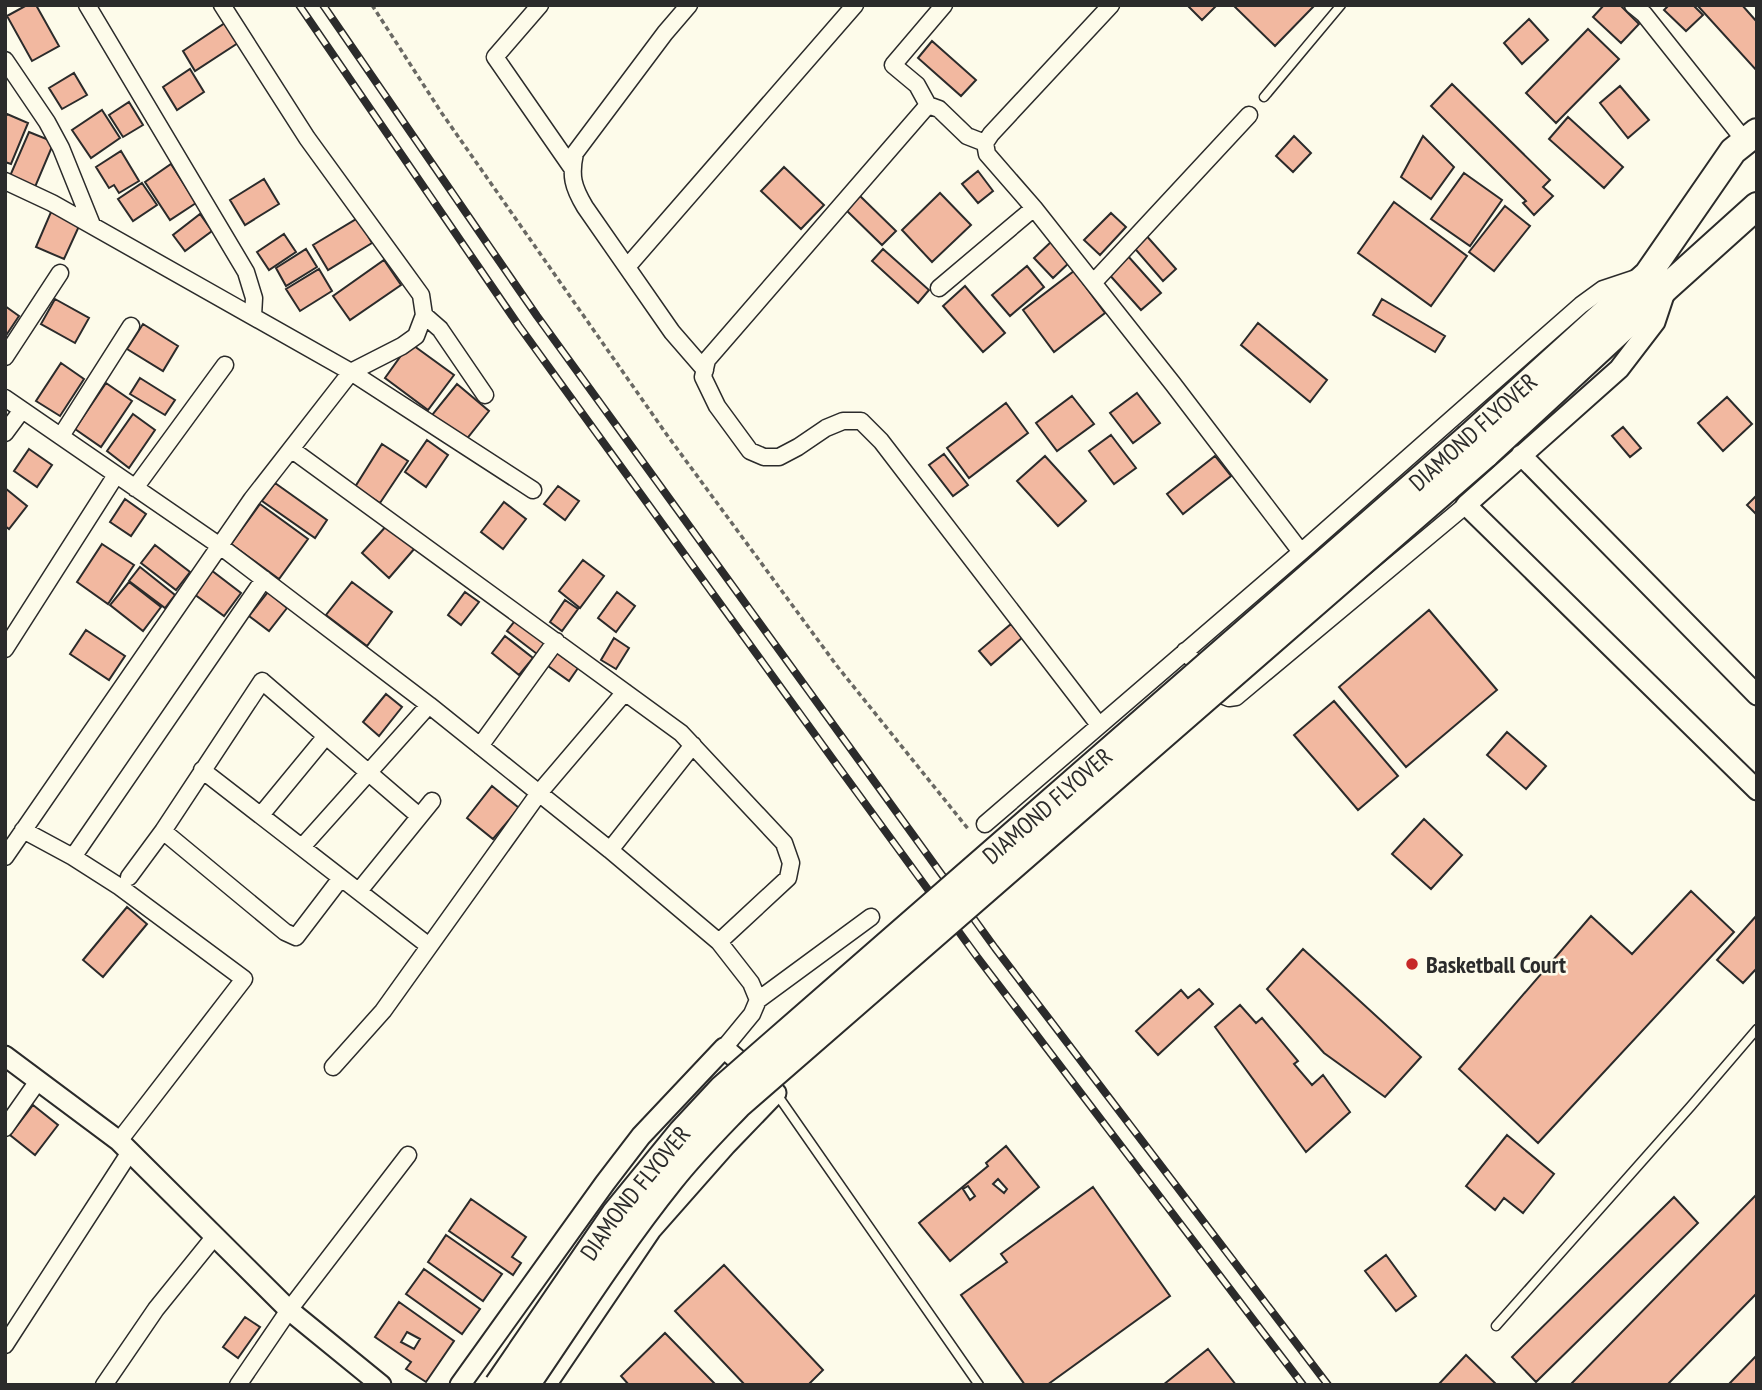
<svg xmlns="http://www.w3.org/2000/svg" width="1762" height="1390" viewBox="0 0 1762 1390" font-family="'PT Sans Narrow',sans-serif">
  <rect width="100%" height="100%" fill="#fdfbea"/>
  <path fill="#f2b8a0" stroke="#2b2b2b" stroke-width="2" fill-rule="evenodd" d="M27 5H36L59 46 32 61 7 16Z
    M1187 5H1217L1202 20Z
    M1233 5H1315L1275 46Z
    M1604 5H1620L1639 24 1621 43 1593 17Z
    M1669 5H1693L1703 15 1686 31 1664 10Z
    M1697 5H1742L1757 22V71Z
    M1529 19 1548 40 1522 64 1504 43Z
    M225 23 238 43 195 71 183 51Z
    M1588 29 1619 59 1556 123 1526 93Z
    M932 41 976 80 961 96 918 58Z
    M190 69 204 92 177 110 163 87Z
    M74 73 87 95 62 109 49 88Z
    M1452 84 1550 180 1543 187 1553 196 1534 215 1523 203 1526 201 1431 106Z
    M1620 86 1649 120 1628 138 1600 103Z
    M129 102 143 125 123 137 109 115Z
    M102 110 120 138 91 158 72 130Z
    M7 114 28 123 11 164 5 162V118Z
    M1568 117 1623 167 1604 188 1549 139Z
    M29 132 54 142 35 187 10 176Z
    M1294 136 1311 153 1293 172 1276 156Z
    M1423 136 1454 167 1431 199 1401 177Z
    M121 151 139 181 119 193 114 185 109 188 96 167Z
    M171 164 196 203 170 220 145 182Z
    M784 167 824 205 801 229 761 191Z
    M978 171 993 191 978 203 962 184Z
    M1464 173 1502 200 1470 246 1431 219Z
    M264 179 279 204 245 225 230 200Z
    M142 183 157 205 133 221 118 199Z
    M940 193 971 225 932 262 902 230Z
    M859 195 896 231 882 245 845 209Z
    M1394 202 1467 256 1431 306 1358 253Z
    M1505 206 1530 226 1494 271 1469 252Z
    M51 212 80 224 64 259 36 247Z
    M1111 213 1126 227 1100 255 1084 240Z
    M200 214 212 231 185 251 173 235Z
    M358 218 372 243 328 270 313 245Z
    M1144 233 1176 269 1163 281 1131 244Z
    M284 234 296 252 269 270 257 252Z
    M1052 241 1071 261 1053 278 1034 258Z
    M306 249 317 267 286 286 276 268Z
    M883 249 929 290 918 303 872 261Z
    M1127 255 1161 293 1141 310 1107 272Z
    M384 260 401 285 350 320 333 296Z
    M1027 266 1044 287 1010 316 992 295Z
    M319 269 332 291 300 311 286 289Z
    M1074 271 1105 313 1054 352 1023 310Z
    M965 286 1005 333 983 352 943 306Z
    M55 299 89 318 75 343 41 324Z
    M1382 299 1445 336 1435 352 1373 315Z
    M5 306 19 316 5 337Z
    M1258 323 1327 380 1310 402 1241 345Z
    M143 324 178 346 163 371 127 349Z
    M410 343 454 375 428 410 385 378Z
    M61 363 84 379 60 416 36 401Z
    M140 378 175 400 165 415 130 394Z
    M106 383 132 401 101 447 75 429Z
    M457 384 489 411 465 441 432 415Z
    M1137 393 1160 423 1133 443 1110 413Z
    M1072 396 1094 424 1057 451 1036 423Z
    M1727 397 1752 424 1723 451 1698 423Z
    M1006 403 1028 433 969 478 947 448Z
    M133 414 155 430 129 468 107 451Z
    M1623 427 1641 448 1630 457 1612 436Z
    M1111 435 1136 468 1114 484 1089 451Z
    M427 440 448 455 426 487 405 472Z
    M382 444 408 461 380 503 355 487Z
    M29 449 52 465 37 487 14 471Z
    M944 454 968 485 953 496 929 465Z
    M1045 456 1086 501 1058 526 1017 481Z
    M1215 456 1231 476 1183 514 1167 494Z
    M275 483 327 520 315 538 262 501Z
    M558 486 579 501 565 520 544 504Z
    M5 488 27 506 9 529 5 526Z
    M1757 495V515L1747 505Z
    M125 499 146 514 131 536 110 522Z
    M504 502 526 519 503 549 481 532Z
    M260 504 308 539 279 579 231 544Z
    M388 524 415 548 389 578 362 553Z
    M102 544 134 565 108 604 77 582Z
    M155 545 190 572 176 590 141 563Z
    M583 560 604 576 580 608 559 591Z
    M140 567 175 595 165 608 129 581Z
    M211 570 241 593 224 616 194 594Z
    M129 582 161 607 143 631 110 605Z
    M352 582 392 612 367 646 326 615Z
    M268 592 287 608 269 631 249 616Z
    M465 592 479 602 461 625 448 615Z
    M617 592 635 606 616 632 598 618Z
    M565 600 578 609 562 631 550 622Z
    M1429 610 1497 690 1406 767 1339 687Z
    M518 617 548 641 537 654 507 631Z
    M1011 624 1023 637 991 665 979 651Z
    M86 630 125 656 109 680 70 654Z
    M505 636 533 658 519 675 492 653Z
    M614 638 629 648 616 669 601 660Z
    M557 653 578 668 569 681 548 666Z
    M386 694 402 707 379 736 363 722Z
    M1334 701 1398 776 1358 810 1294 735Z
    M1507 732 1546 766 1526 789 1487 755Z
    M492 786 519 808 493 839 467 818Z
    M1424 819 1462 855 1431 889 1392 854Z
    M1691 891 1734 932 1538 1143 1459 1069 1591 916 1632 954Z
    M127 907 147 924 103 977 83 960Z
    M1757 915V968L1743 983 1717 960Z
    M1303 949 1421 1057 1385 1097 1324 1053 1267 989Z
    M1199 989 1213 1004 1158 1055 1136 1031 1181 990 1188 998Z
    M1240 1005 1256 1023 1262 1018 1298 1061 1294 1064 1312 1085 1323 1075 1350 1112 1306 1152 1215 1027Z
    M33 1105 58 1125 35 1155 10 1135Z
    M1507 1135 1554 1174 1523 1213 1504 1198 1495 1210 1466 1186Z
    M1006 1146 1039 1187 950 1261 919 1223 988 1166 986 1163ZM998 1179 1007 1189 1004 1193 993 1184ZM968 1186 975 1196 970 1200 963 1189Z
    M1093 1187 1170 1296 1047 1385H1025L961 1295 1007 1262 1001 1254Z
    M1757 1194V1293L1667 1385H1570Z
    M1674 1197 1698 1223 1536 1382 1512 1357Z
    M471 1199 526 1237 512 1257 521 1263 513 1275 449 1231Z
    M446 1235 502 1274 483 1301 428 1262Z
    M1386 1255 1416 1296 1396 1311 1365 1271Z
    M724 1265 823 1370 808 1385H745L675 1311Z
    M424 1269 480 1309 462 1334 406 1294Z
    M399 1302 454 1341 426 1382 406 1369 411 1362 375 1337ZM407 1332 420 1339 414 1349 401 1342Z
    M245 1317 260 1327 238 1358 223 1347Z
    M665 1333 716 1385H629L621 1376Z
    M1208 1349 1236 1385H1163Z
    M1466 1355 1497 1385H1438Z
    M1757 1355V1385H1728Z"/>
  <g fill="none" stroke-linecap="round" stroke-linejoin="round">
    <defs>
      <path id="service" d="M1264 97 1341 5
        M776 1093 979 1385
        M1496 1326 1691 1106 1757 1029"/>
      <path id="minor" d="M87 5 246 272 254 298 253 316
        M540 5 495 57 572 168
        M689 5 665 33 575 153C570 176 573 187 585 207L672 332 705 370
        M1111 5 991 134 985 143 987 154 1034 208 1173 384 1301 552
        M1633 5 1644 14 1745 141
        M5 60 47 122 61 148 92 225
        M928 105 917 85 893 65 944 5
        M985 143 967 136 939 109 928 105 707 360 703 377 717 406 750 451 764 457H779L798 447 826 428 843 421H861L881 441 1099 725
        M5 181 52 203 351 372 533 490
        M627 267 855 5
        M1093 283 1249 115
        M939 288 1034 208
        M424 315 440 329 485 395
        M5 357 60 273
        M5 398 220 546 429 705 610 850 719 942 751 983 758 1000 752 1014 724 1048
        M5 433 22 410
        M61 436 131 326
        M291 449 681 733 784 843 791 863 788 878 719 942
        M135 488 225 365
        M5 649 116 475
        M1185 651 1224 696 1229 698 1236 697 1466 505
        M480 746 556 641
        M202 770 429 946
        M261 815 326 736
        M985 824 1301 552 1581 305 1603 289 1639 277
        M23 830 73 857 120 887 244 979 119 1141
        M163 831 285 932 296 937 341 878
        M302 847 429 705
        M610 850 693 745
        M5 857 252 499 351 372 402 346 416 336 424 315 421 295 307 138 222 5
        M73 857 264 579
        M129 877 163 831 262 681 419 816
        M359 891 432 801
        M758 1000 871 917
        M333 1067 383 1011 539 793 625 692
        M5 1128 38 1081
        M5 1345 130 1152
        M104 1385 156 1309 215 1236
        M238 1385 289 1310 408 1155"/>
      <path id="tertiary" d="M1666 289 1655 322 1619 369 1466 505 1757 790
        M1521 455 1757 695
        M5 1056 119 1141 289 1310 381 1385
        M460 1385 605 1183 641 1136 724 1048 776 1093 726 1145 651 1230 546 1385"/>
      <path id="trunk" d="M1469 437 1648 274 1733 151 1757 132
        M1485 455 1667 287 1757 206"/>
    </defs>
    <use href="#service" stroke="#2b2b2b" stroke-width="11"/>
    <use href="#minor" stroke="#2b2b2b" stroke-width="19"/>
    <use href="#tertiary" stroke="#2b2b2b" stroke-width="23"/>
    <use href="#trunk" stroke="#2b2b2b" stroke-width="30"/>
    <path stroke="#6a6964" stroke-width="3.5" stroke-dasharray="5 3.5" stroke-linecap="butt" d="M372 5 441 112 667 435 837 666 969 830"/>
    <use href="#service" stroke="#fdfbea" stroke-width="8"/>
    <use href="#minor" stroke="#fdfbea" stroke-width="16"/>
    <use href="#tertiary" stroke="#fdfbea" stroke-width="19"/>
    <use href="#trunk" stroke="#fdfbea" stroke-width="26"/>
    <defs>
      <path id="rail" d="M299 5 519 326 837 765 978 958 1303 1385
        M323 5 537 316 995 948 1328 1385"/>
    </defs>
    <use href="#rail" stroke="#2b2b2b" stroke-width="8"/>
    <use href="#rail" stroke="#fdfbea" stroke-width="5" stroke-dasharray="16" stroke-linecap="butt"/>
    <defs>
      <g id="trunk-bridge">
        <path id="s1" d="M498 1385 615 1214 682 1132 722 1089 1469 437"/>
        <path d="M526 1385C573 1316 618 1245 670 1180 691 1153 715 1129 738 1105L1485 455"/>
      </g>
    </defs>
    <use href="#trunk-bridge" stroke="#2b2b2b" stroke-width="30" stroke-linecap="butt"/>
    <use href="#trunk-bridge" stroke="#fdfbea" stroke-width="26"/>
  </g>
  <circle fill="#c62828" stroke="#fdfbea" stroke-width="2.5" cx="1412" cy="964" r="7"/>
  <g text-anchor="middle" dominant-baseline="central" stroke-width="5" stroke-linejoin="round" paint-order="stroke">
    <g font-size="24" fill="#2b2b2b" stroke="#fdfbea">
      <text transform="translate(1473 432) rotate(-42)">DIAMOND FLYOVER</text>
      <text stroke="none"><textPath href="#s1" startOffset="803">DIAMOND FLYOVER</textPath></text>
      <text stroke="none"><textPath href="#s1" startOffset="236">DIAMOND FLYOVER</textPath></text>
    </g>
    <g font-size="24" font-weight="bold" fill="#2b2b2b" stroke="#fdfbea" text-anchor="start">
      <text x="1426" y="964">Basketball Court</text>
    </g>
  </g>
  <rect width="1762" height="1390" fill="none" stroke="#2b2b2b" stroke-width="14"/>
</svg>
